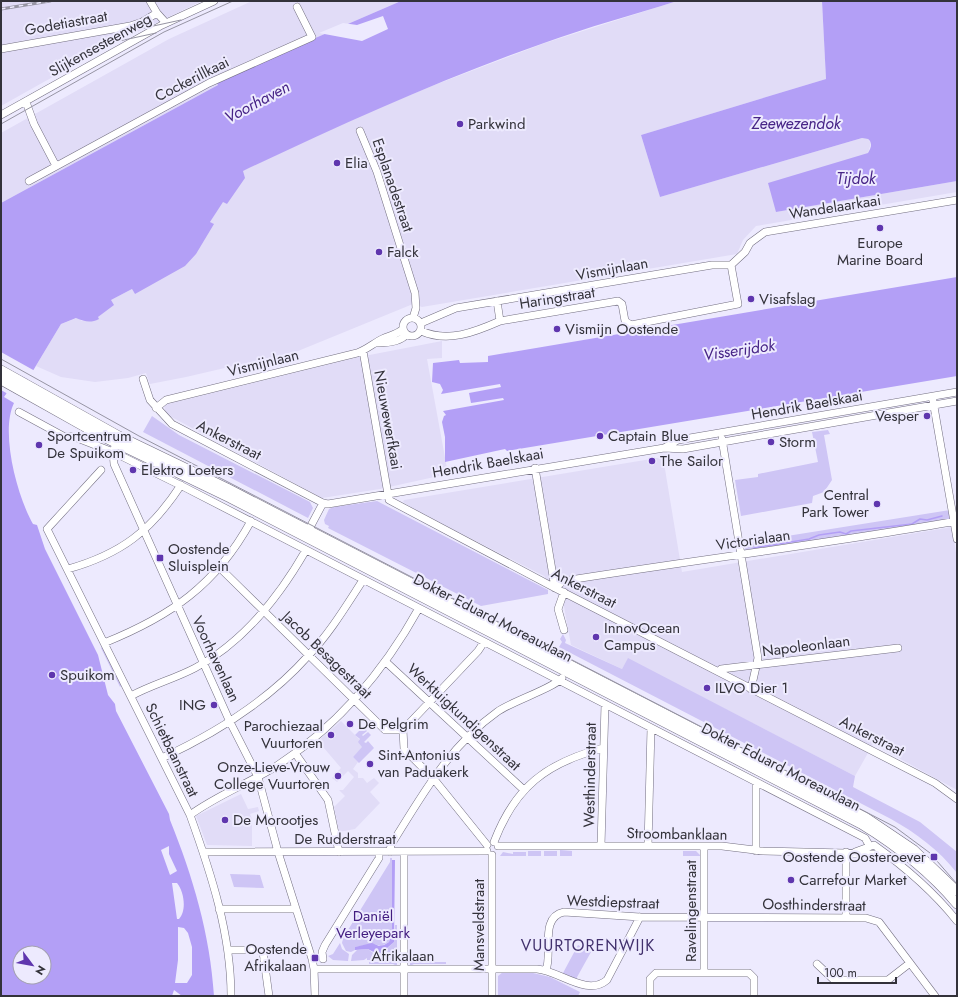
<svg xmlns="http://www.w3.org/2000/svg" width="958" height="997" viewBox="0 0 958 997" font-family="Jost,sans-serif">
  <rect width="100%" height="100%" fill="#edeafe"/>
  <path fill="#e1dcf7" d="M6 1H202L108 46 1 106V2Z
    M252 1H401L216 81 218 85 1 203V133L169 39Z
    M677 1H822L826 79 641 135 660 197 862 138 868 139 871 143 868 153 776 212 957 181V192L756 226 743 240 737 254 422 307 413 304 298 351 186 377 150 384 146 373 128 378 95 382 61 377 36 366 61 324 77 318 82 321 98 317 105 311 111 300 132 289 135 294 213 224 210 222 223 201 227 204 242 171 359 116 437 84 545 43Z
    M442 341V358L427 359 448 474 380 489 322 498 166 414 164 405 359 357Z
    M663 457 682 572 952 527 957 559V790L873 744 855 776 628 659 622 669 571 645 563 601 544 576 417 511 403 502 404 500Z
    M341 721 360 740 363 747 353 757 358 762 353 769 358 773V778H363L367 783 374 778 379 783 370 792 380 803 355 829 339 832 334 807 345 796 339 790H343L354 777 348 771 337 782 332 778 341 768 318 741Z
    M241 794 248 809 258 807 259 811 250 814 252 819V846L207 845 196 816Z"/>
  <path fill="#cec5f5" d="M152 416 179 435 310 502 313 508 308 518 143 432Z
    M828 430 830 434 824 435 832 480 824 492 813 496 812 503 741 516 735 480 758 477V474L818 462 812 432Z
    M377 501 548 590V594L481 606 328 528 329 526 325 524 324 520 329 509 334 507Z
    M950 510 951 520 746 553 744 543Z
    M563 634 566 640 565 643 622 669 628 658 855 776 853 787 920 822 957 852V873C939 850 916 833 891 819L559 647 562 642 560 639Z
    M102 647 122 685 120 687 101 648Z
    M363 727 367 731 362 735 363 736 368 732 371 735 364 742 366 743 368 741 374 748 359 763 353 757 362 747 358 742 360 739 355 735Z
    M560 850 572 851V856H560Z
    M528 851H541V856H528Z
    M544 851H557V856H544Z
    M683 851H696L701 856H683Z
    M503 852 513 854V852H526V856H500Z
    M390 858H392V932L389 942 381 946 373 944 355 947V950L351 952 346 951 342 943 343 938 390 862Z
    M230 874 260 875 264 888 234 887Z
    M395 925H397V960H367V958L364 960 351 961 352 955 357 950 368 949 376 955H380L394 942Z
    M340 943 342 949 349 954 348 961 333 960 328 956 333 954Z
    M578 945 591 952 576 979 563 973Z
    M369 962H397V966L393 964H369Z
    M410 962H446V964H414L410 966Z
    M503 972 533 973 550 977 580 992 578 996H498V976Z"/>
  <path fill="#b39ff6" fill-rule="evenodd" d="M401 1H677C633 15 588 27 544 43 441 79 342 124 243 171L245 178 227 204 223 202 210 222 214 224 196 254 185 266 135 294 132 289 111 300 114 305 98 317 99 319C91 323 85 322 76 318L61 324 28 379 19 375 4 397 14 403C0 432 17 496 33 524L37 525 45 549 98 655 108 695 115 704 116 711 169 814 170 820C193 877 210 934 214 996H182L174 990 172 996H1V203L218 85 216 81ZM169 846V854L177 871 170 875 161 850ZM172 883H177C184 891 187 911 179 919H177ZM178 927 184 928 188 933 192 947V975L187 983H175L178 960ZM20 953H44V977H20Z
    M822 1H957V181L776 212 768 183 868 153C871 148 873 143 868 139L862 138 660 197 641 135 826 79Z
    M957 277V376L507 451 505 449 445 462V437L442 422 444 416 446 415 443 411 504 400 503 398 471 403 469 393 501 387 500 384 441 394 443 390 440 384 432 382 433 363 459 360 460 363 488 362V356Z
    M392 860H395L394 942 379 955 368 949 355 950V947L372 943 379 946 384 945 389 942 392 932Z"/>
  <path fill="#edeafe" d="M383 16 388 29 362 41 319 33 343 23 357 25Z
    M1 352 35 371 30 380 19 375 8 394 1 390Z"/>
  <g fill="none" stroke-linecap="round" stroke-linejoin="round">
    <path stroke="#b39ff6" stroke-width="1.5" d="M754 548 809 539 819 535 840 532 846 534 851 531 912 524 920 519 927 520 942 516"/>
    <defs>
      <path id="minor" d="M150 1 157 13 166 23
        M1 49 130 26 142 22 157 13
        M26 102 34 124 56 166
        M1 115 162 25 214 1
        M360 131 377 172 415 293 416 308 413 318
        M29 181 209 83 312 37 297 7
        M731 265 745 252 750 243 765 232 957 200
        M403 327a9 9 0 1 1 18 0a9 9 0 1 1-18 0Z
        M500 321 618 301 622 304 625 321 631 325 738 304 731 265
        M421 323 456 308 712 265H731
        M421 331C448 343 475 332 500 321L497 301
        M378 343C387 343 400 342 406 335
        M363 351 389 500 555 588 935 783 957 799
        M143 379 150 400 172 424 323 503 328 504 664 448 678 440 957 392
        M933 401 957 539
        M156 408 166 400 357 353C366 350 374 343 382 339 390 335 396 335 403 329
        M19 412 65 437 72 436 113 452 186 488 865 838 869 845
        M118 438 113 452 114 464 230 722 258 777 278 852 312 959 314 969 315 996
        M722 439 758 658 751 689
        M664 448 683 449 957 401
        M535 468 555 588
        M101 470 47 529 190 815C211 873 231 934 231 996
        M307 533 323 503
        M220 568 385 730H403L404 749 433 778 487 845
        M68 569C121 554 151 531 181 485
        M555 588 563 581C694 560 826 544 957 521
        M564 630 558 609 564 592
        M104 643C171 616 216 585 251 521
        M386 662 524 790
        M719 672 721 669 898 648
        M131 696C151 685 174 679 195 668 244 642 279 597 306 550
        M403 730 478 651 484 642
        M295 753 328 800 339 852
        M162 758C216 733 268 701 308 656 330 633 346 606 363 580
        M190 815C216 796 247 784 275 767 337 727 384 671 419 608
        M494 842C515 787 546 763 603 748
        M498 846H722L763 851 886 854
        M601 846 605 704
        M648 846 651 728
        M756 851V782
        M203 852 487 851
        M390 852 391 845C421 797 449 746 497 712 512 701 552 689 562 678
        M855 852 874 845C905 867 933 891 957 921
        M492 855V996
        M219 909H296
        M846 918V852
        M228 950H258L263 952 269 996
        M323 959 322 952 325 945 379 858V852
        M817 964 834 980H888L910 963
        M314 969H537C560 971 587 997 607 980L640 917
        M546 970C553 953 539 917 564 912L640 917 866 918 879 922 935 996
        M704 973H749L754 978V996
        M404 996V852
        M650 996V979L656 973H704V846"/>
      <path id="major" d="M1 370 119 436 227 488 865 817 914 850 957 891
        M1 380 99 435 230 498 861 824C897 846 930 872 957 904"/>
    </defs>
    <use href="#minor" stroke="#736f81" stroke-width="8"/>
    <use href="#major" stroke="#736f81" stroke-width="10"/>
    <use href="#minor" stroke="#fff" stroke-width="7"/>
    <use href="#major" stroke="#fff" stroke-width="9"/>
    <path stroke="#9694a3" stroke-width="1" d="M118 38 135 30 181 20
      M63 69 110 43 156 33
      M1 124 164 32 233 1
      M1 359 139 436 895 827 930 853 957 884"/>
    <defs>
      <path id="rail" d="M1 9 50 1"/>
    </defs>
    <use href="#rail" stroke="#9694a3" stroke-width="3"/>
    <use href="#rail" stroke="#edeafe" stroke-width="1.5" stroke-dasharray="4.5" stroke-linecap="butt"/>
  </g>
  <g fill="#5f36ae" stroke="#edeafe" stroke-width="1.5">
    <circle cx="460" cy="124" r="4"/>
    <circle cx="337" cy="163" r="4"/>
    <circle cx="880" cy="228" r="4"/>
    <circle cx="379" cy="252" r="4"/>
    <circle cx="751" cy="299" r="4"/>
    <circle cx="557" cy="329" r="4"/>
    <circle cx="927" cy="416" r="4"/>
    <circle cx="600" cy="436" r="4"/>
    <circle cx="771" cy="442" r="4"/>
    <circle cx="39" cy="445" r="4"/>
    <circle cx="652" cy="461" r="4"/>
    <circle cx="133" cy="470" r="4"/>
    <circle cx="877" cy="504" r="4"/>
    <rect x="156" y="554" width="8" height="8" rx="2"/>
    <circle cx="596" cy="637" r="4"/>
    <circle cx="52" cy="675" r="4"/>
    <circle cx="707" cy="688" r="4"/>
    <circle cx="214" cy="705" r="4"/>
    <circle cx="350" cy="724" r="4"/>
    <circle cx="331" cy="735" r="4"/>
    <circle cx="370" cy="764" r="4"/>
    <circle cx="338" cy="776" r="4"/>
    <circle cx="225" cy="820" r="4"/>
    <rect x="930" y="853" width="8" height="8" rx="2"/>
    <circle cx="791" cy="880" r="4"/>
    <rect x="311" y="954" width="8" height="8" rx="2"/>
  </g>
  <g text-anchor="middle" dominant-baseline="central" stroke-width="4" stroke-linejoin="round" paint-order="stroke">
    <g font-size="15" fill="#33323a" stroke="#edeafe">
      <text transform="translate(66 23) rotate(-10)">Godetiastraat</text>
      <text transform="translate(100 45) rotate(-29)">Slijkensesteenweg</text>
      <text transform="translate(192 79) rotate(-27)">Cockerillkaai</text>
      <text transform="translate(393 185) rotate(71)">Esplanadestraat</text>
      <text transform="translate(835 207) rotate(-9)">Wandelaarkaai</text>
      <text transform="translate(612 269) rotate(-10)">Vismijnlaan</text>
      <text transform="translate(557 298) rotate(-9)">Haringstraat</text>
      <text transform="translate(263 363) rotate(-14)">Vismijnlaan</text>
      <text transform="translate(807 405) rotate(-10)">Hendrik Baelskaai</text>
      <text transform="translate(388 420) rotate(80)">Nieuwewerfkaai</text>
      <text transform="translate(229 440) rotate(27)">Ankerstraat</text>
      <text transform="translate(488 463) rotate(-10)">Hendrik Baelskaai</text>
      <text transform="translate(753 540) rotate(-8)">Victorialaan</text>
      <text transform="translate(584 588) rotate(27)">Ankerstraat</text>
      <text transform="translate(493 618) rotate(27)">Dokter Eduard Moreauxlaan</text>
      <text transform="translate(806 646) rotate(-7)">Napoleonlaan</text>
      <text transform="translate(327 655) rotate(44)">Jacob Besagestraat</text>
      <text transform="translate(216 659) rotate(65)">Voorhavenlaan</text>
      <text transform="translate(464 717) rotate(43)">Werktuigkundigenstraat</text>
      <text transform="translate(872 736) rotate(27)">Ankerstraat</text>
      <text transform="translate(172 750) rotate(64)">Schietbaanstraat</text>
      <text transform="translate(781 767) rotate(27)">Dokter Eduard Moreauxlaan</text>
      <text transform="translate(590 775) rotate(-89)">Westhinderstraat</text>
      <text transform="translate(677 834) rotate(1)">Stroombanklaan</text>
      <text x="345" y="839">De Rudderstraat</text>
      <text transform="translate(613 902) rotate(2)">Westdiepstraat</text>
      <text transform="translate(814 905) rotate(1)">Oosthinderstraat</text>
      <text transform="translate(691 911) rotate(-90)">Ravelingenstraat</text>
      <text transform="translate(479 925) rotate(-90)">Mansveldstraat</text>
      <text x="403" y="956">Afrikalaan</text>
    </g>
    <g font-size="15" fill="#33323a" stroke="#edeafe" text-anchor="start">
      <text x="468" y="124">Parkwind</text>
      <text x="345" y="163">Elia</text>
      <text x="880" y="243" text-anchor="middle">Europe<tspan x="880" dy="17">Marine Board</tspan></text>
      <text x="387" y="252">Falck</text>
      <text x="759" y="299">Visafslag</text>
      <text x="565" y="329">Vismijn Oostende</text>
      <text x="919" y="416" text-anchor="end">Vesper</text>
      <text x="47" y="436">Sportcentrum<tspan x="47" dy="17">De Spuikom</tspan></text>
      <text x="608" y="436">Captain Blue</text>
      <text x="779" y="442">Storm</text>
      <text x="660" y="461">The Sailor</text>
      <text x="141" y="470">Elektro Loeters</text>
      <text x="869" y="495" text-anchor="end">Central<tspan x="869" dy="17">Park Tower</tspan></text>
      <text x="168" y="549">Oostende<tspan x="168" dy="17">Sluisplein</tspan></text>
      <text x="604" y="628">InnovOcean<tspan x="604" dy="17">Campus</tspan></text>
      <text x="60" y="675">Spuikom</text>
      <text x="715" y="688">ILVO Dier 1</text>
      <text x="206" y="705" text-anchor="end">ING</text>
      <text x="358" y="724">De Pelgrim</text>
      <text x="323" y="726" text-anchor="end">Parochiezaal<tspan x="323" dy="17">Vuurtoren</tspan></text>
      <text x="378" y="755">Sint-Antonius<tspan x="378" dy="17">van Paduakerk</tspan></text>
      <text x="330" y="767" text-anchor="end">Onze-Lieve-Vrouw<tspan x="330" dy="17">College Vuurtoren</tspan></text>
      <text x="233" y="820">De Morootjes</text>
      <text x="926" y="857" text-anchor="end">Oostende Oosteroever</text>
      <text x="799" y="880">Carrefour Market</text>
      <text x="307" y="949" text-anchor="end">Oostende<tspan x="307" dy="17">Afrikalaan</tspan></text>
    </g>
    <g font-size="15" fill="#411b7f" stroke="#edeafe">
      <text x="373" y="916">Daniël<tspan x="373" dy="17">Verleyepark</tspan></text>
    </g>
    <g font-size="16" font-style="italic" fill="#472487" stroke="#edeafe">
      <text transform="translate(257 102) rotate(-28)">Voorhaven</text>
      <text x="796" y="123">Zeewezendok</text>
      <text x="856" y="178">Tijdok</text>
      <text transform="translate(739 350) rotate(-8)">Visserijdok</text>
    </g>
    <g font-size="16" letter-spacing="1" fill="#42316d" stroke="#edeafe">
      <text x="588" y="945">VUURTORENWIJK</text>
    </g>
  </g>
  <rect width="958" height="997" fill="none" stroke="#33323a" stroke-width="4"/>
  <g transform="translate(32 965) rotate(122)"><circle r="19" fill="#edeafe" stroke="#a3a0b0"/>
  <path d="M0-3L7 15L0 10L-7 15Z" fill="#5f36ae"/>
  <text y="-6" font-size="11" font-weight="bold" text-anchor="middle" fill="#33323a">N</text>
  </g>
  <path d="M818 977v6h78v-6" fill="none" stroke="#33323a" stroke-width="2"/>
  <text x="824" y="977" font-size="12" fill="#33323a" stroke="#edeafe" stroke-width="3" paint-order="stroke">100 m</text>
</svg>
